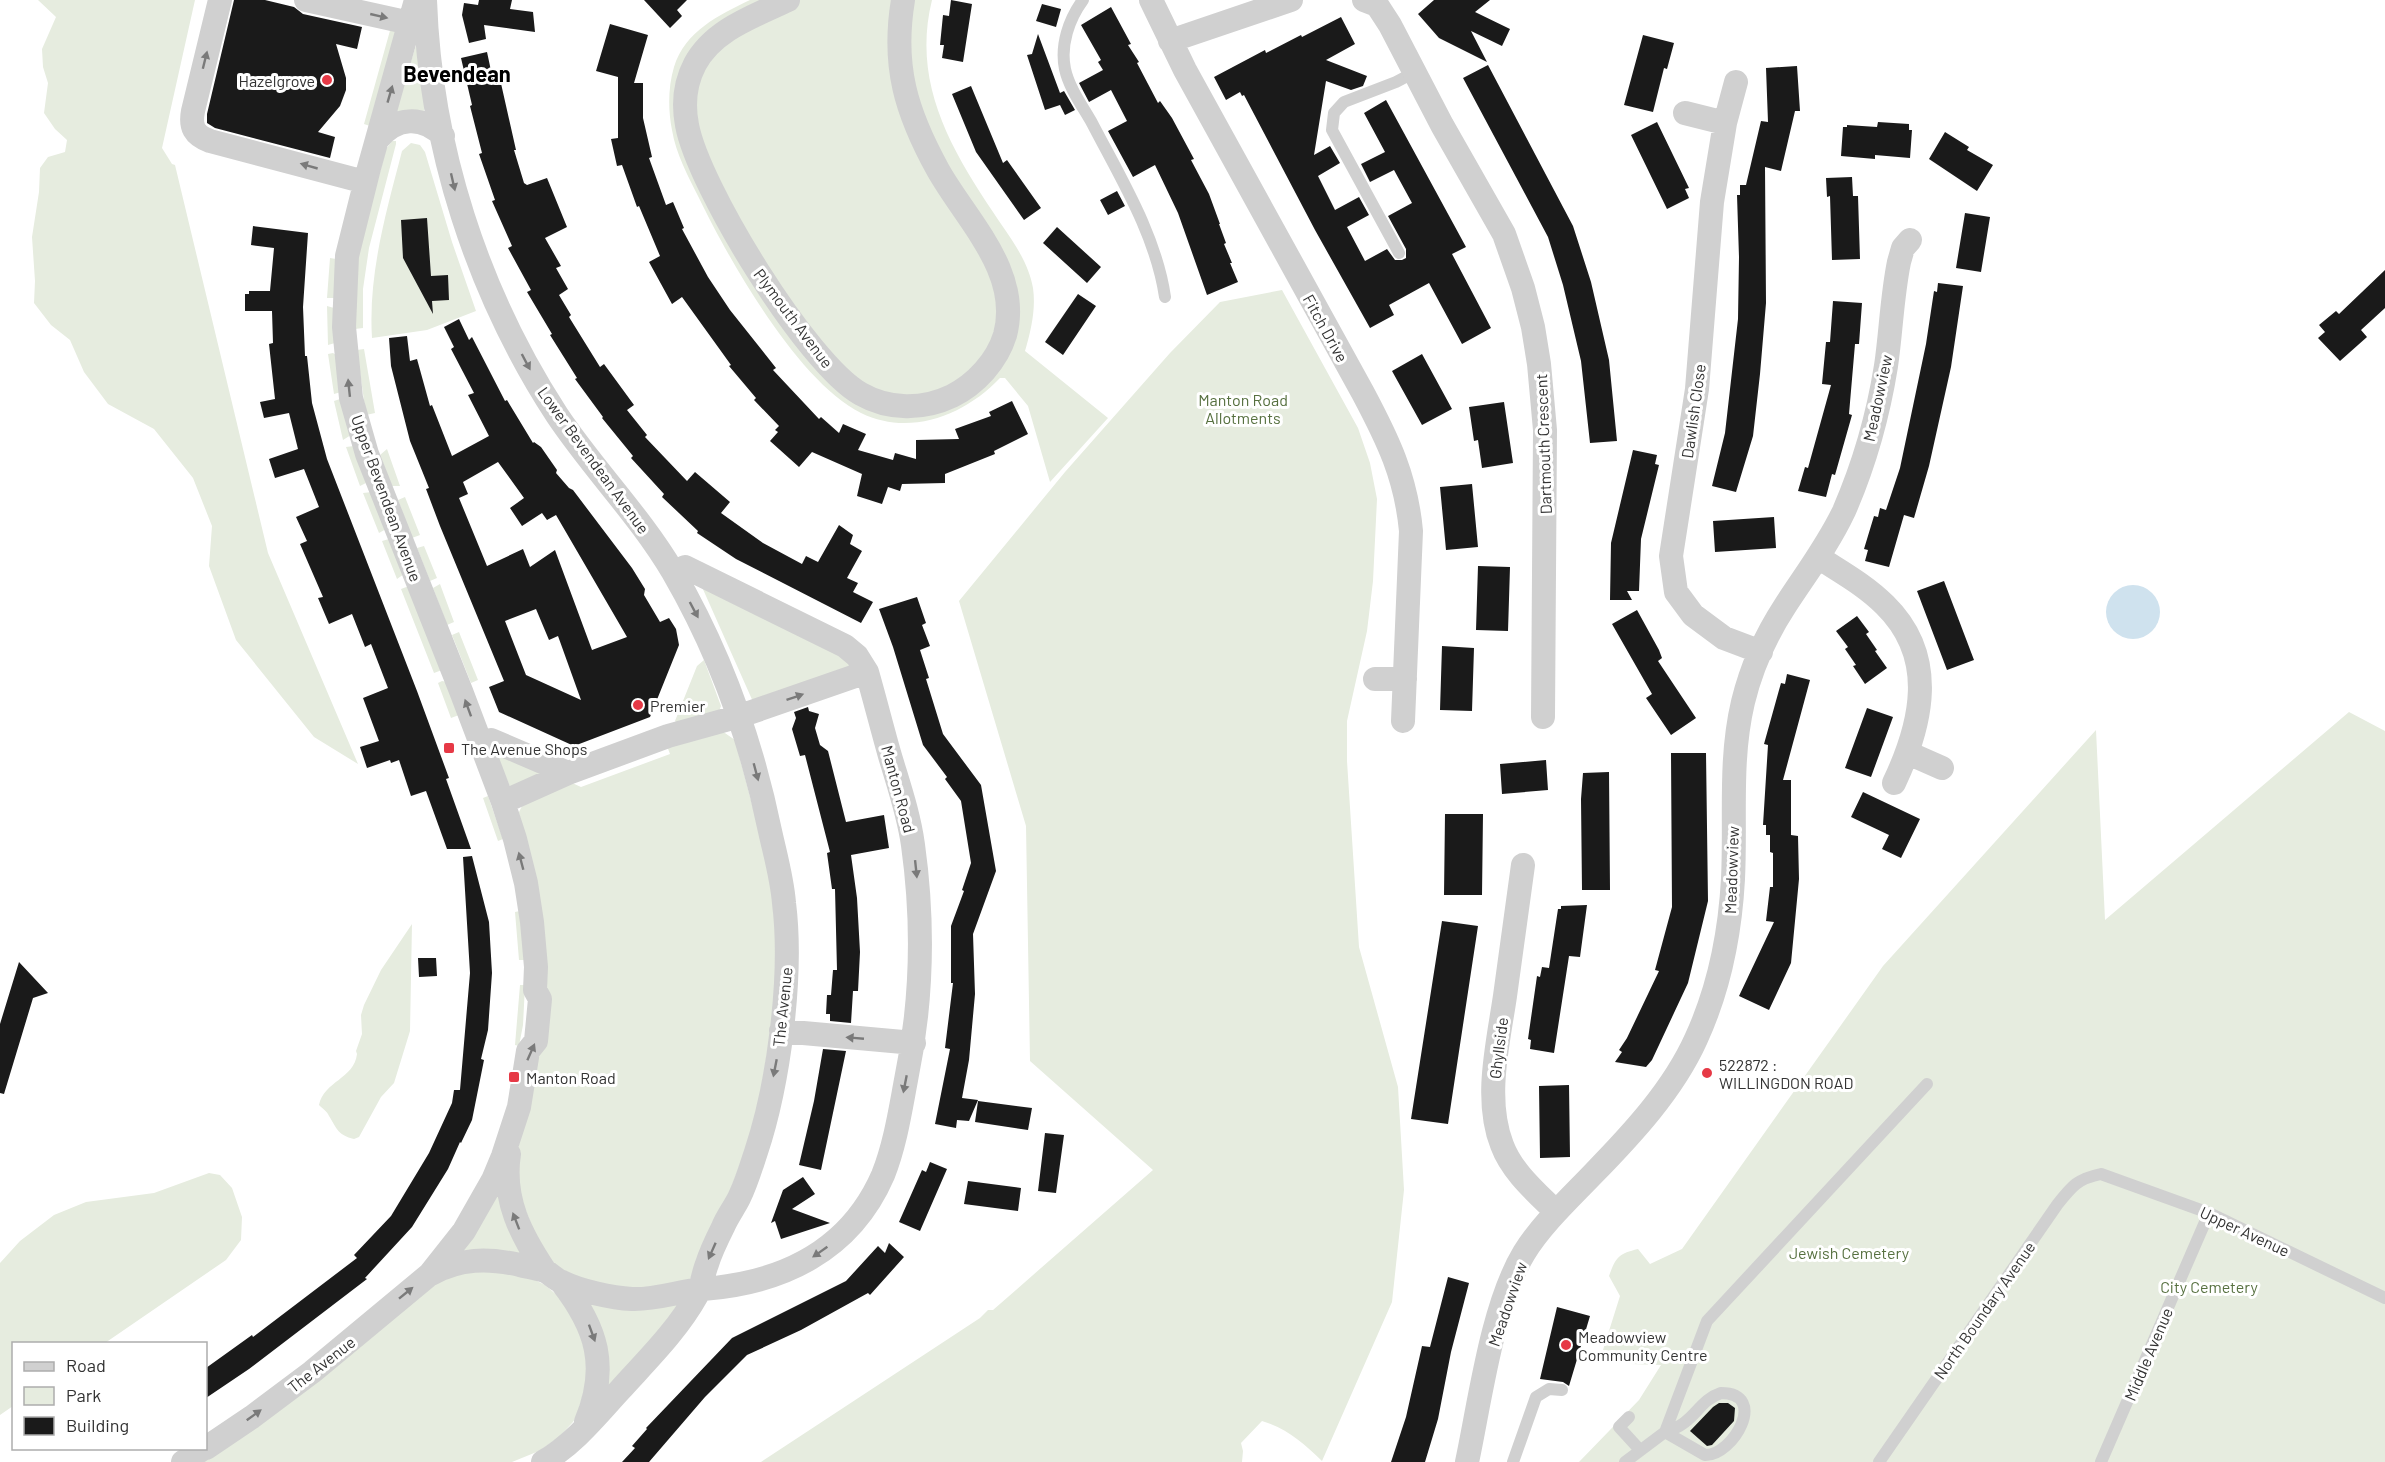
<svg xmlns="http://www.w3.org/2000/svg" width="2385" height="1462" viewBox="0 0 2385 1462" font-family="Barlow,sans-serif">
  <rect width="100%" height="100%" fill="#fff"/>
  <path fill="#e6ecdf" d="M38 0H195L162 148 172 164 175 165 268 553 358 764 314 737 236 640 209 566 212 526 193 478 154 429 108 404 84 372 70 340 51 325 34 303 35 281 32 237 39 192 40 168 48 157 65 152 67 140 55 129 44 113 48 83 43 67 42 49 56 17Z
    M750 0H932C912 81 949 146 993 212 1008 235 1028 259 1033 288 1036 309 1031 331 1025 351L1108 418 1050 482 1028 406 1005 378H1000C965 415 910 437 861 413 798 382 729 260 699 198 688 176 676 154 672 130 668 110 668 87 674 67 685 31 719 15 750 0Z
    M391 27 396 31 370 126 364 124Z
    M416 45H418L425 107 423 113 403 115 396 111Z
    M392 141H396V144L369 248 363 289V328L355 329 358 254 386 149Z
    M411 143 420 145 425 152 452 242 476 311 427 330 372 338C368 274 386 213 402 151Z
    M330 258 336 259 334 298H327Z
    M1282 290 1358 428 1370 463 1377 499 1373 581 1367 631 1347 721V761L1359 947 1398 1087 1404 1190 1392 1302 1322 1461C1303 1443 1288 1429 1262 1421L1241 1443 1243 1451 1242 1462H761L980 1318 988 1310H993L1153 1170 1030 1061 1026 826 959 601 1065 472 1170 353 1220 302Z
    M327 306 334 308 335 343 328 345Z
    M364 349 375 413 366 415 357 350Z
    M333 353 336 355 341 392 334 394 328 354Z
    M340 399 351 435 343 440 334 401Z
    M354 446 368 482 360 486 346 447Z
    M387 449 400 486H392L380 455Z
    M372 492 386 529 379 533 363 493Z
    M405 497 420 535 412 538 398 500Z
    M389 539 404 574 397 579 382 541Z
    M424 546 437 578 430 581 417 548Z
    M698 578 857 663 754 704Z
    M440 584 454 622 447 625 433 588Z
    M409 586 442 670 434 673 401 589Z
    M459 632 478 680 471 683 452 635Z
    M704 660 721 706 718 714 680 727 675 721 697 666Z
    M442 681 447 682 459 715 451 718 438 683Z
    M2349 712 2385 731V1462H1579L1639 1400 1661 1365 1630 1364 1603 1350 1620 1296 1609 1276C1616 1257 1618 1254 1638 1249L1650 1264 1682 1249 1883 966 2096 730 2105 920Z
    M722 731 735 740 770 872 776 938V1002L755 1124 705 1258 689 1280 670 1291 581 1283 544 1256 512 1176 538 1059 519 812 523 804 570 782 581 787 670 754 667 746Z
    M501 755 542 774 511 789 498 759Z
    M488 796 503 839 498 841 483 798Z
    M520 911 524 960H519L515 912Z
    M412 924 410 1031 394 1083 381 1097 359 1137 354 1139C338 1135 337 1129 329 1116 327 1111 323 1109 319 1105 324 1081 354 1079 357 1054L356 1051 362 1034 361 1015 364 1005 381 970Z
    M520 985H525L523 1025 519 1046 515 1045Z
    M209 1173 220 1175 232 1188 242 1217 241 1240 226 1260 105 1343 14 1344 13 1406 0 1415V1263L20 1241 54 1215 86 1202 154 1193Z
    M497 1193 526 1254 463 1253 464 1248Z
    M479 1267 527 1276 545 1285 558 1296 576 1318 590 1370 577 1415 573 1422 559 1437 539 1451 512 1462H198L431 1285Z
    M587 1299 681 1302 608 1394Z"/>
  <path fill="#cfe2ee" d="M2106 612a27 27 0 1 1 54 0a27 27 0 1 1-54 0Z"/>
  <path fill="#1a1a1a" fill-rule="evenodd" d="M234 0H265L294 7 303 14 362 27 357 49 336 44 346 78V90L340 106 318 132 335 137 330 158 215 128 207 123V114Z
    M479 0H512L510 9 533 12 535 32 484 25 486 39 469 43 462 15 464 3 478 5Z
    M644 0H687L677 10 682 16 670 28Z
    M951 0 972 4 963 62 942 58 944 45H940L943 15 949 16Z
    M1434 0H1490L1475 12 1510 29 1502 46 1471 31 1487 62 1439 38 1418 14Z
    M1042 4 1061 9 1056 27 1036 21Z
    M1111 7 1131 44 1128 45 1139 62 1137 63 1158 103 1160 101 1172 118 1194 159 1191 160 1209 194 1220 224H1219L1226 243 1224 244 1232 263H1230L1238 282 1207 295 1178 213 1155 165 1133 177 1108 131 1127 121 1111 90 1089 102 1079 83 1103 70 1098 62 1101 60 1081 25Z
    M1341 17 1355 44 1326 60 1367 76 1363 86 1351 90 1326 81 1314 155 1330 146 1340 163 1318 176 1335 210 1359 197 1369 215 1347 227 1365 261 1387 249 1395 260H1402L1406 258V249L1388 216 1412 203 1394 170 1370 182 1361 164 1385 152 1364 113 1386 100 1466 247 1452 254 1491 328 1462 344 1429 283 1389 305 1394 315 1370 328 1315 230 1244 95 1242 96 1240 92 1226 100 1214 77 1265 50 1266 53 1301 35 1302 37Z
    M610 24 648 35 634 83H643V118L652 157 649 158 666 205 673 202 684 228 682 229 708 277 730 310 776 368 773 370 819 419 821 417 839 433 843 424 866 434 858 450 893 460 895 453 916 459V440L959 439 955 429 991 416 989 412 1012 401 1028 434 994 451 995 454 945 474V483L902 484 900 491 888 487 882 504 857 496 862 474 812 452 799 467 770 441 778 432 775 430 779 426 754 400 756 398 729 366 731 365 682 297 672 304 649 262 660 256 639 206 637 207 622 165 617 166 611 139 618 138V77L596 71Z
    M1038 34 1060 93 1064 91 1075 110 1065 115 1060 105 1045 110 1027 55 1032 54Z
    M1643 35 1674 43 1667 69 1664 68 1653 112 1624 105Z
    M487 52 493 80 500 79 516 150H514L524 183 527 185 547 178 567 227 545 238 561 266 556 268 568 289 559 295 571 315 569 317 600 367 604 364 634 405 627 410 647 435 645 437 687 481 695 472 730 502 721 513 763 543 802 564 806 556 818 562 839 525 853 535 850 544 862 551 847 578 858 583 853 592 873 602 861 623 736 559 697 533 698 531 662 497 664 494 631 458 633 456 602 418 603 417 575 379 577 378 550 335 552 334 527 292 531 290 508 248 512 246 492 201 495 200 479 154 482 153 470 106 472 105 461 58Z
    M1488 65 1573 226 1591 282 1609 360 1617 441 1590 443 1581 361 1563 285 1548 237 1463 78Z
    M1797 66 1800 111H1795L1781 171 1765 167 1766 303 1760 374 1753 436 1736 492 1712 486 1725 433 1738 319 1739 257 1737 195H1740V185H1746L1761 121 1768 122 1766 68Z
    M971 86 1003 163 1007 160 1041 208 1024 220 976 152 952 94Z
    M1657 122 1689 188 1685 189 1689 198 1667 209 1631 135Z
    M1878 122 1909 124V130H1912L1910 158 1875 155V159L1841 156 1843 127H1847V125L1877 127Z
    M1945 132 1969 147 1967 150 1993 165 1977 191 1929 159Z
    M1852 177 1853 196H1858L1860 259 1832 260 1830 196 1827 197 1826 178Z
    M1117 191 1125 206 1108 215 1100 200Z
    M1965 213 1990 217 1981 272 1956 268Z
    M427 218 431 276 448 275 449 300 432 301 433 314 403 258 401 220Z
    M253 226 308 233 303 307 305 356H307L312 403 327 459 417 691 449 778 446 779 471 849H447L426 791 411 796 399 760 391 763 390 760 367 768 360 747 379 741 363 698 388 688 371 644 365 647 352 614 329 624 318 598 323 597 300 544 307 541 296 517 319 507 304 469 275 478 269 459 298 449 289 413 264 418 260 402 275 399 269 344 273 343 272 311H245V294H249V291H270L274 248 251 245Z
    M1057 227 1101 267 1087 283 1043 243Z
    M2385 270V308L2361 330 2367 337 2340 361 2318 338 2325 332 2319 325 2336 311 2339 314Z
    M1938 283 1963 286 1951 367 1929 466 1914 518 1904 515 1889 567 1865 561 1868 550 1864 549 1874 516 1878 517 1880 508 1886 510 1900 468 1926 344 1934 291 1937 292Z
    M1078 294 1096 306 1063 355 1045 342Z
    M1833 301 1862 303 1859 344H1855L1849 414 1852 415 1835 475 1832 474 1826 497 1798 491 1805 467 1808 468 1831 385 1822 384 1826 342H1830Z
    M459 319 469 340 472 337 505 401 507 400 533 443 534 442 541 447 557 470 556 473 569 488 573 490 632 568 645 589 644 595 660 622 669 618 676 629 679 645 650 717 574 746 499 712 489 687 504 681 440 526 426 489 429 488 410 441 391 366 389 338 407 336 410 361 417 359 430 406 432 405 452 456 489 436 468 395 474 393 451 349 454 347 444 327ZM498 462 524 498 510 508 522 526 542 513 547 520 556 515 627 637 592 650 555 550 530 567 523 549 487 566 459 498 468 494 463 482ZM536 609 549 640 558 636 581 700 526 675 505 621Z
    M1422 354 1452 409 1422 425 1392 371Z
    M1504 402 1513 463 1482 468 1478 440 1474 441 1469 407Z
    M1633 450 1657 455 1655 464 1659 465 1641 539 1639 591H1627L1632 600H1610L1611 543Z
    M1472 484 1478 547 1446 550 1440 487Z
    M1774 517 1776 548 1715 552 1713 521Z
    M1478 566 1510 567 1508 631 1476 630Z
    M1944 581 1974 660 1947 670 1917 591Z
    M917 597 926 623 922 625 930 646 920 650 929 678 926 679 943 734 981 785 996 871 973 934 975 994 969 1060 962 1098 978 1100 969 1121 957 1120 956 1128 935 1124 950 1049 945 1048 953 983H951V926L964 891 962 890 971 863 961 801 945 779 947 777 923 745 893 647 879 609Z
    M1637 610 1659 650 1662 658 1658 661 1696 718 1671 735 1646 698 1652 694 1612 624Z
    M1857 616 1869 632 1866 634 1877 650 1875 651 1887 668 1865 684 1853 666 1856 665 1845 649 1848 647 1836 631Z
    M1442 646 1474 648 1472 711 1440 710Z
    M1787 674 1810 680 1783 780H1791V835L1798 836 1799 879 1791 963 1769 1010 1739 996 1774 922 1766 921 1770 887H1773V853L1770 852V835H1766V825H1763L1768 745 1764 744 1781 683 1785 684Z
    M808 707 809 711 819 714 815 728 820 745 828 751 846 822 884 815 889 848 851 855 857 898 860 952 858 991H853L851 1023 830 1021V1014H826L827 995H831L833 970H837L835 889H832L827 853 830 852 805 755 800 756 792 729 796 718 794 712Z
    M1867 708 1893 717 1871 777 1845 768Z
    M1671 753H1706L1708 901 1688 983 1652 1060 1646 1067 1615 1062 1622 1052 1619 1050 1627 1038 1659 971 1655 970 1672 907Z
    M1546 760 1548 790 1502 794 1500 764Z
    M1609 772 1610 890H1582L1581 799 1583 773Z
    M1863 792 1920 819 1901 858 1882 849 1889 835 1851 817Z
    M1445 814H1483L1482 895H1444Z
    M472 856 489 922 492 973 488 1030 481 1059 484 1060 472 1120 461 1143 460 1142 448 1169 412 1227 365 1278 367 1279 249 1369 206 1398V1368L252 1335 253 1337 357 1258 354 1255 391 1216 429 1153 452 1103 454 1090H460L470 973 463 857Z
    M1587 905 1580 957 1569 956 1554 1053 1530 1049 1531 1040 1528 1039 1537 976 1540 977 1542 967 1549 968 1558 909H1561V906Z
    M1442 921 1478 926 1448 1124 1411 1119Z
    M418 958H436L437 976 419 977Z
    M19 962 48 993 33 998 4 1094 0 1093V1024Z
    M823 1049 846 1051 821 1170 799 1165 814 1101Z
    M1569 1085 1570 1157 1540 1158 1539 1086Z
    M978 1101 1032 1108 1028 1130 975 1122Z
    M1045 1133 1064 1135 1056 1193 1038 1191Z
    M930 1162 947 1169 920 1231 899 1222 922 1170 926 1172Z
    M803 1177 815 1194 792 1209 830 1223 781 1239 775 1221 771 1223 783 1190Z
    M968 1181 1021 1188 1018 1211 964 1204Z
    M889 1243 904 1257 870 1295 868 1293 801 1330 747 1355 705 1397 649 1462H622L635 1448 632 1446 647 1429 646 1428 732 1338 846 1281 878 1246 885 1253Z
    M1448 1277 1469 1283 1451 1352 1438 1419 1425 1462H1391L1406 1417 1422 1346 1430 1347Z
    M1557 1307 1590 1316 1569 1386 1563 1382 1540 1379Z
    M1728 1403 1735 1408 1734 1421 1712 1445 1707 1446 1690 1431 1713 1407 1719 1403Z"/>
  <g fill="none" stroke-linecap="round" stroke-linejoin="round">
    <path stroke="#d0d0d0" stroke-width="12" d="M1083 0C1069 19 1060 45 1065 69 1069 88 1083 107 1092 123 1120 177 1156 235 1165 297
      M1399 253 1332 130 1334 113 1344 102 1396 82 1415 72
      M1721 1393C1769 1393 1733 1456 1705 1455L1665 1432C1696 1423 1697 1401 1721 1393Z
      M1629 1417 1619 1427 1640 1450
      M1513 1462 1536 1397 1549 1389 1562 1390
      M1625 1462 1665 1432 1707 1321 1927 1084
      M1879 1462 2057 1205C2072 1186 2077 1179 2101 1174L2209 1213 2385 1298
      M2101 1462 2209 1213"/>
    <path stroke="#d0d0d0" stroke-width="24" d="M220 0 193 111C190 127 194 135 210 141L365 182
      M306 0 410 23
      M425 0C430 146 477 292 557 415 593 469 640 516 673 572 720 653 751 739 770 831 775 854 782 878 784 903 793 975 779 1083 756 1152 751 1167 746 1184 739 1198 734 1208 727 1217 723 1227 717 1239 711 1251 707 1264 703 1274 702 1285 697 1295 677 1331 647 1360 620 1390 596 1416 574 1444 543 1462
      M788 0C755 16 714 29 695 64 685 83 683 104 687 125 698 186 807 364 861 394 889 410 923 410 952 396 976 384 997 361 1005 335 1022 272 966 220 938 170 906 112 892 66 903 0
      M1151 0 1185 70 1363 393C1388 440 1406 477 1411 531L1403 721
      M1364 0 1377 5 1390 25 1442 125 1504 234 1523 288 1533 327 1539 364 1545 430 1543 717
      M1170 41 1291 0
      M1736 82 1725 123 1712 202 1697 389 1671 556 1676 592 1693 615 1724 638 1761 652
      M1685 113 1725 123
      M378 139C396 117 422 115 443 136
      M1818 557C1841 572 1865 585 1885 605 1938 657 1922 724 1894 783
      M674 573 685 567 845 646 857 656 867 672
      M1375 679H1405
      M481 743 491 740 568 773
      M1908 753 1942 768
      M1523 865C1517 908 1511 952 1505 996 1498 1044 1484 1099 1502 1145 1512 1172 1536 1192 1556 1212
      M781 1031 914 1043
      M509 1154C502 1199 521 1235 545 1271
      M431 1274C460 1258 488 1258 520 1265 528 1267 537 1268 545 1271 551 1274 556 1280 562 1282 580 1291 612 1298 632 1299 656 1300 679 1291 703 1289 782 1283 850 1251 883 1175 895 1145 900 1112 906 1080 922 1003 924 924 913 845 909 815 899 786 890 756 882 728 875 700 867 672L740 716 668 736 568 773 503 802
      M562 1283C597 1328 609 1367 586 1422
      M206 1448 252 1417 312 1372 430 1274 464 1231 493 1180 503 1156 519 1107 528 1051 536 1041 540 999 535 990 536 967 532 922 526 883 515 839 503 802 461 691 367 454 351 398 344 327 347 256 369 168 416 0
      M183 1462 204 1448
      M1467 1462C1480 1401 1492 1306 1524 1253 1542 1224 1569 1199 1593 1174 1632 1134 1673 1090 1696 1039 1719 989 1730 934 1733 879 1736 820 1729 761 1743 702 1751 669 1766 635 1785 606 1805 575 1828 545 1844 511 1864 465 1878 416 1886 366 1891 332 1892 296 1899 262L1903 248 1910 240"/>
  </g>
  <defs><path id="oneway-solid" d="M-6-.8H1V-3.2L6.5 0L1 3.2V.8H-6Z" transform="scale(1.5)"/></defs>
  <g fill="#7a7a7a">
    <use href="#oneway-solid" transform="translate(379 16) rotate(13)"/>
    <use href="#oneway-solid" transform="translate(205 60) rotate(-76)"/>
    <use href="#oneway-solid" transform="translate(390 94) rotate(-74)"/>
    <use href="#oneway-solid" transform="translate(309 166) rotate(-164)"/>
    <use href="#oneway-solid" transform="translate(453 182) rotate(77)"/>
    <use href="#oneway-solid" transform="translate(526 362) rotate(62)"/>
    <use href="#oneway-solid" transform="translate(349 388) rotate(-96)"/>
    <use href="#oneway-solid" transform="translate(694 610) rotate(62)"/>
    <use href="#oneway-solid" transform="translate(795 697) rotate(-19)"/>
    <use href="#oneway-solid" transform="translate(468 708) rotate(-110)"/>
    <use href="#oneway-solid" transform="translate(756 772) rotate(75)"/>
    <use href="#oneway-solid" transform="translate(521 861) rotate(-105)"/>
    <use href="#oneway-solid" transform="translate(916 869) rotate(84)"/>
    <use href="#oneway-solid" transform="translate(855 1038) rotate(-175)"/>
    <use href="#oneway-solid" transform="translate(531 1052) rotate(-66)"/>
    <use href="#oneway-solid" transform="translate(775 1068) rotate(101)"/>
    <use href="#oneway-solid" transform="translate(905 1084) rotate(101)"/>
    <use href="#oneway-solid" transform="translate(516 1221) rotate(-111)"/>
    <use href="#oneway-solid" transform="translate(712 1251) rotate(114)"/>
    <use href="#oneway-solid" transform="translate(820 1252) rotate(145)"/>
    <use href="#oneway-solid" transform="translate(406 1293) rotate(-39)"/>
    <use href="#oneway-solid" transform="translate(592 1333) rotate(70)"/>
    <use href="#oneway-solid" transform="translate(254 1415) rotate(-36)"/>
  </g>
  <g fill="#e63946" stroke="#fff" stroke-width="2">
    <circle cx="327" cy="80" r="6"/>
    <circle cx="638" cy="705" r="6"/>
    <rect x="443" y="742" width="12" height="12" rx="3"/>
    <circle cx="1707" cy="1073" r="6"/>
    <rect x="508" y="1071" width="12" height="12" rx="3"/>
    <circle cx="1566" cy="1345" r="6"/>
  </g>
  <g text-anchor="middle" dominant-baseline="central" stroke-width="6" stroke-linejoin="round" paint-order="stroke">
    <g font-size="16" fill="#333" stroke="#fff" text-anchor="start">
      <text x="315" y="80" text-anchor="end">Hazelgrove</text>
      <text x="650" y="705">Premier</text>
      <text x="461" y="748">The Avenue Shops</text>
      <text x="1719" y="1064">522872 :<tspan x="1719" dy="18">WILLINGDON ROAD</tspan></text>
      <text x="526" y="1077">Manton Road</text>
      <text x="1578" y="1336">Meadowview<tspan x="1578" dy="18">Community Centre</tspan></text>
    </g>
    <g font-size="16" fill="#333" stroke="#fff">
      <text transform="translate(794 318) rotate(53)">Plymouth Avenue</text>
      <text transform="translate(1326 328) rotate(61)">Fitch Drive</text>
      <text transform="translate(1877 398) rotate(-78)">Meadowview</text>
      <text transform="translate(1693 411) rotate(-82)">Dawlish Close</text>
      <text transform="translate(1543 444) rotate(-92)">Dartmouth Crescent</text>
      <text transform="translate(594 460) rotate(54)">Lower Bevendean Avenue</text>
      <text transform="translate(387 498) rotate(70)">Upper Bevendean Avenue</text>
      <text transform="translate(899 789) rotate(75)">Manton Road</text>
      <text transform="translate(1731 870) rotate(-88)">Meadowview</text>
      <text transform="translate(782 1007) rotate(-84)">The Avenue</text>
      <text transform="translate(1498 1048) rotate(-83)">Ghyllside</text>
      <text transform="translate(2245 1231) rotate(25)">Upper Avenue</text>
      <text transform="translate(1507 1304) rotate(-71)">Meadowview</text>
      <text transform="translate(1984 1310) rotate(-55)">North Boundary Avenue</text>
      <text transform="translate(2148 1354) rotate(-67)">Middle Avenue</text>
      <text transform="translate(321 1364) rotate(-38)">The Avenue</text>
    </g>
    <g font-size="16" fill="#56703f" stroke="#fff">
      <text x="1243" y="399">Manton Road<tspan x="1243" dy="18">Allotments</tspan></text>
      <text x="1849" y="1252">Jewish Cemetery</text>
      <text x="2209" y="1286">City Cemetery</text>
    </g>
    <g font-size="22" font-weight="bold" fill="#000" stroke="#fff">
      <text x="457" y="73">Bevendean</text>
    </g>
  </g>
  <rect x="12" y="1342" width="195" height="108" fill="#ffffff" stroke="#adadad" stroke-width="1.5"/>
  <rect x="24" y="1362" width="30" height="9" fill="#d0d0d0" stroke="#adadad" stroke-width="1.5"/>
  <text x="66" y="1372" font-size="18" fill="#333333">Road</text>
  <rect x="24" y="1387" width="30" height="18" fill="#e6ecdf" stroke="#adadad" stroke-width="1.5"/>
  <text x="66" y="1402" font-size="18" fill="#333333">Park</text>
  <rect x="24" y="1417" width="30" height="18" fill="#1a1a1a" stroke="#adadad" stroke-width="1.5"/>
  <text x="66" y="1432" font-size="18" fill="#333333">Building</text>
</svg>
